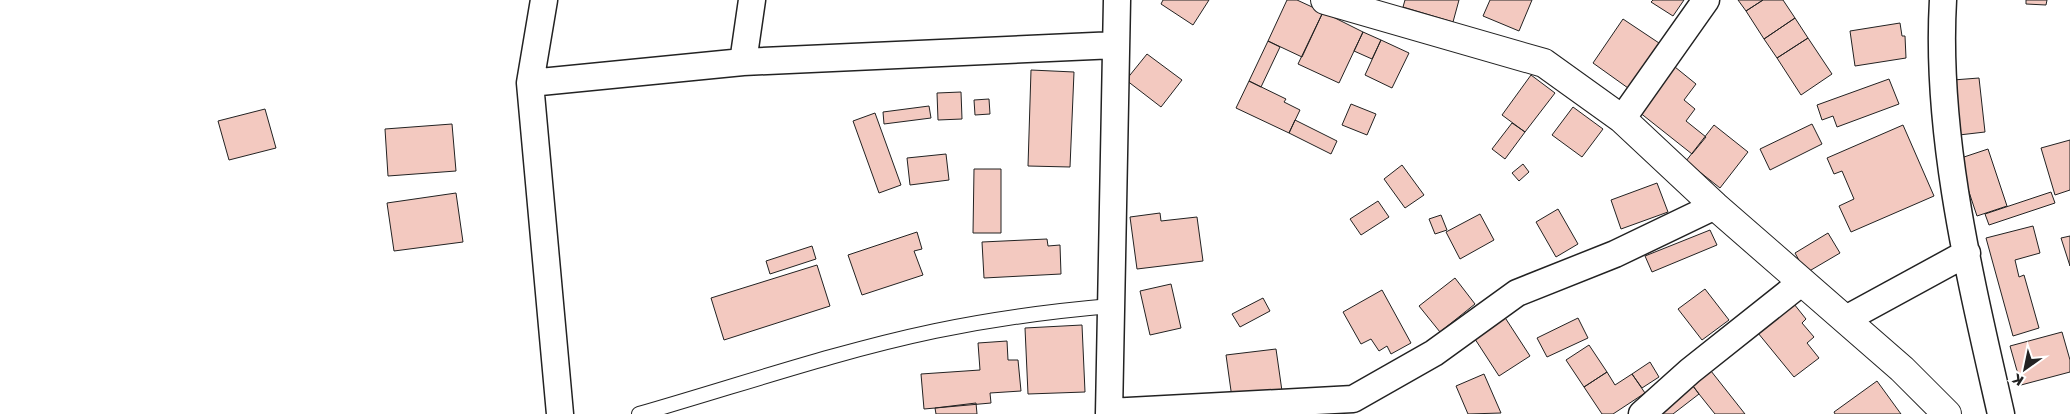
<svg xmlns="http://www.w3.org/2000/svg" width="2070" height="414" viewBox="0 0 2070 414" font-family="Jost,sans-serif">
  <rect width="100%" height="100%" fill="#fff"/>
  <path fill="#f3c9c0" stroke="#222" d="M1163 0H1209L1193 25 1161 4Z
    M1287 0H1297L1323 12 1302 57 1268 41Z
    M1405 0H1459L1453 22 1403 7Z
    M1490 0H1532L1519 31 1483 16Z
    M1653 0H1684L1673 16 1651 2Z
    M1738 0H1763L1746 11Z
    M1763 0H1783L1795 18 1764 39 1746 11Z
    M2026 0H2047L2046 5 2026 4Z
    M1323 12 1363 32 1339 83 1298 64Z
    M1795 18 1808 38 1777 58 1764 39Z
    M1623 19 1659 43 1628 88 1593 63Z
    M1900 23 1902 36H1905L1906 58 1855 66 1850 31Z
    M1363 32 1381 40 1372 59 1354 51Z
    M1808 38 1832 74 1801 95 1777 58Z
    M1381 40 1409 53 1392 88 1365 75Z
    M1268 41 1280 47 1261 87 1249 81Z
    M1147 54 1182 80 1161 107 1126 80Z
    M1675 67 1696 84 1684 100 1695 109 1686 121 1706 137 1692 154 1639 112Z
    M1031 70 1074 72 1070 167 1028 166Z
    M1531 75 1555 93 1525 132 1502 115Z
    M1979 78 1985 132 1959 135 1953 80Z
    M1889 79 1899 104 1837 127 1833 116 1822 120 1817 105Z
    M1249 81 1286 99 1284 102 1300 110 1289 133 1236 108Z
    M961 92 962 119 938 120 937 93Z
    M989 99 990 114 975 115 974 100Z
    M1351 104 1376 114 1367 135 1342 125Z
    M929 106 931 118 884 124 883 112Z
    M1573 107 1603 129 1582 157 1552 135Z
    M265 109 276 148 229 160 218 121Z
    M875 113 901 185 879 193 853 121Z
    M1295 120 1337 141 1331 154 1289 133Z
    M1512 123 1525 132 1505 159 1492 149Z
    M452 124 456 171 388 176 385 129Z
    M1812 124 1822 144 1770 170 1760 149Z
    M1714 125 1748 152 1720 188 1686 161Z
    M1903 125 1934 196 1851 232 1839 206 1854 199 1842 171 1834 174 1827 158Z
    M2070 140V190L2055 195 2041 148Z
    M1988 149 2007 206 1977 216 1958 159Z
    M946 154 949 180 910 185 907 158Z
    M1523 164 1529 172 1519 181 1512 173Z
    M1402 165 1424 195 1405 208 1384 179Z
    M974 169H1001V233H973Z
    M1657 183 1668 212 1621 229 1611 200Z
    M2051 192 2055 203 1989 225 1985 214Z
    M456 193 463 242 394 251 387 203Z
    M1378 201 1389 217 1361 235 1350 219Z
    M1558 209 1578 244 1556 257 1536 222Z
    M1160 213 1161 221 1197 217 1203 261 1137 269 1130 217Z
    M1480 214 1494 240 1460 259 1446 232Z
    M1441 215 1447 230 1435 234 1429 219Z
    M2033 226 2040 253 2015 260 2019 277 2024 275 2039 328 2013 336 1986 238Z
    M1710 230 1717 245 1652 272 1645 256Z
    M917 232 922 249 914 251 923 275 862 295 848 255Z
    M1828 233 1840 253 1806 273 1795 253Z
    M2070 236V266L2061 238Z
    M1047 239 1048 246 1060 245 1061 274 984 278 982 242Z
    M812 246 816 259 770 274 766 261Z
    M817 265 830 306 724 340 711 298Z
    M1455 278 1475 304 1440 332 1419 306Z
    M1171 284 1181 328 1150 335 1140 291Z
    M1705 289 1729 320 1702 340 1678 309Z
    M1382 290 1411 343 1391 354 1387 346 1379 351 1371 339 1361 344 1343 312Z
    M1263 298 1270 311 1240 327 1232 314Z
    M1794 304 1806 319 1802 323 1814 337 1807 343 1819 358 1794 377 1758 333Z
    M1504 316 1530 356 1499 376 1473 336Z
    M1578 318 1588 338 1547 357 1537 338Z
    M1082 325 1085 392 1028 394 1025 328Z
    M2062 332 2070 360V372L2021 385 2010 346Z
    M1007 341 1008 360H1018L1021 391 990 393 991 403 924 409 921 374 980 370 978 343Z
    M1589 345 1607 372 1584 387 1566 360Z
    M1276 349 1282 391 1232 398 1226 355Z
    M1650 362 1659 377 1642 388 1632 374Z
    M1711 371 1745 414H1715L1699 394 1693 386Z
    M1607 372 1615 385 1632 374 1645 393 1613 414H1602L1584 387Z
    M1484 374 1501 413 1468 414 1456 386Z
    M1877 381 1901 414H1835L1834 412Z
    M1693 386 1699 394 1673 414H1657Z
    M976 403 977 414H936L935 408Z"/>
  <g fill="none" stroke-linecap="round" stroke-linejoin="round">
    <defs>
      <path id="lane" d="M639 414C737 386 835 352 935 331 993 319 1052 311 1111 306"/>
      <path id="street" d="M544 0 530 83 560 414
        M1943 0C1935 137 1971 281 2001 414
        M743 62 752 0
        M530 83 743 62 1116 45
        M1622 119 1706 0
        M1846 319 1967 253
        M1109 412 1353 399 1434 353 1517 293 1615 254 1715 206
        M1109 414 1117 0
        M1642 414 1690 371 1802 282"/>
      <path id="secondary" d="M1325 0 1544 63 1622 119 1715 206 1902 369 1947 414"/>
    </defs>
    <use href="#lane" stroke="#222" stroke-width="16"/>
    <use href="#street" stroke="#222" stroke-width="29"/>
    <use href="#secondary" stroke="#222" stroke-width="30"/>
    <use href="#lane" stroke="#fff" stroke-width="14"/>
    <use href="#street" stroke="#fff" stroke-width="26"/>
    <use href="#secondary" stroke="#fff" stroke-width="28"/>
  </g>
  <g transform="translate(2025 369) rotate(213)" stroke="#ffffff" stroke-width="4" paint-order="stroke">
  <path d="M0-4L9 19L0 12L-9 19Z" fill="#222222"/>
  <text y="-8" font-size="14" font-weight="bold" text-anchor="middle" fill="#222222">K</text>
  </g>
</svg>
